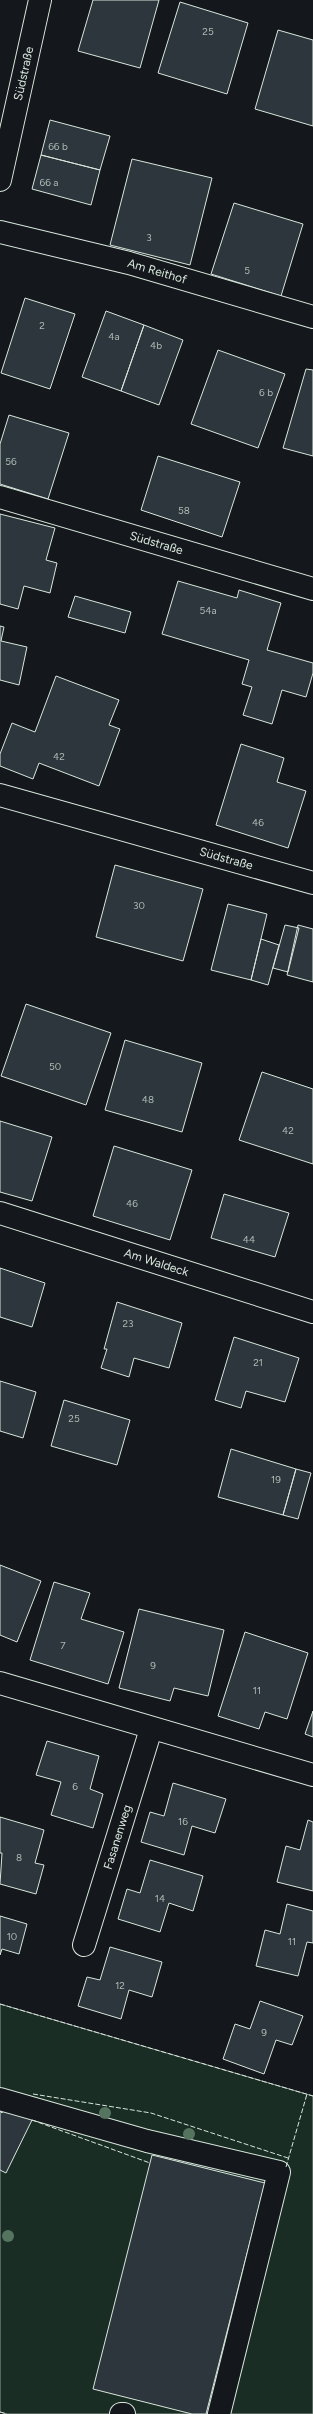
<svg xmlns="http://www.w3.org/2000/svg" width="313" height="2414" viewBox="0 0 313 2414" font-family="Figtree,sans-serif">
  <rect width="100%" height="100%" fill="#14181c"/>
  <path fill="#1a2d24" stroke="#939e99" d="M0 2004 313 2096V2414H7L0 2412Z"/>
  <path fill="#2c363c" stroke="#d8e6dc" d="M93 0H159L140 68 78 51Z
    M180 2 248 23 227 94 158 73Z
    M278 30 313 40V126L255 109Z
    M50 120 110 136 100 170 41 155Z
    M41 155 100 170 91 205 32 189Z
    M132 159 212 178 190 265 110 245Z
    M234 203 303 224 281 296 211 274Z
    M25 298 75 314 50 389 1 373Z
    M106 311 144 325 121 391 82 377Z
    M144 325 183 340 159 405 121 391Z
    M218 350 285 374 258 448 191 424Z
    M306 369 313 370V456L283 448Z
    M9 415 69 433 48 499 0 484V444Z
    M158 456 240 482 222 537 141 510Z
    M0 514 55 528 46 560 57 563 50 593 24 586 18 609 0 604Z
    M178 581 237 598 239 590 281 603 267 650 313 663V673L306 697 282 690 272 724 243 715 252 687 242 684 249 660 162 634Z
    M75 596 131 612 125 633 68 617Z
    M0 626 4 627 1 641 27 647 19 685 0 680Z
    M56 676 119 700 109 725 120 729 99 786 39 763 33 779 0 766V754L12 723 35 732Z
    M241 744 284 758 277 782 306 791 288 848 216 825Z
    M115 865 203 889 183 961 96 937Z
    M228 904 267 914 251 980 211 970Z
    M285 925 299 928 288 972 273 968Z
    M298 925 313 929V982L287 975Z
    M261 939 279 945 268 985 251 980Z
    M26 1004 111 1033 86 1105 1 1076Z
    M125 1040 202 1063 182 1132 105 1110Z
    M262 1072 313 1089V1164L239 1140Z
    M0 1121 52 1137 32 1201 0 1192Z
    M114 1146 192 1170 170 1240 93 1216Z
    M224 1194 289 1213 275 1257 211 1238Z
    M0 1268 45 1283 32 1327 0 1317Z
    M117 1302 182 1323 169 1368 134 1358 129 1377 101 1368 107 1349H104Z
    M234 1337 299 1358 285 1402 246 1391 241 1408 215 1400Z
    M0 1381 36 1392 23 1438 0 1431Z
    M64 1400 130 1420 117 1465 51 1446Z
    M231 1449 296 1469 283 1515 218 1497Z
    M296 1469 311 1473 298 1519 283 1515Z
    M0 1565 41 1581 17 1642 0 1635Z
    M54 1582 90 1593 81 1619 124 1632 108 1684 30 1660Z
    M139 1609 224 1630 208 1696 174 1688 170 1701 119 1688Z
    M245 1632 308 1653 287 1719 265 1712 259 1729 218 1716Z
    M313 1711V1737L305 1734Z
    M47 1741 99 1756 90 1789 103 1794 93 1828 51 1815 61 1782 36 1775Z
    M173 1783 226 1799 215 1833 192 1826 184 1855 141 1842 150 1812 164 1816Z
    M0 1817 44 1830 35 1863 44 1865 36 1894 0 1884 2 1853H0Z
    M308 1820 313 1822V1891L277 1882 286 1846 300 1850Z
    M150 1860 203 1876 193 1911 169 1903 160 1932 118 1919 127 1889 140 1893Z
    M287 1904 313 1911V1943L307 1942 298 1976 256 1966 265 1930 280 1934Z
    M0 1916 27 1924 19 1954 2 1949 0 1955Z
    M110 1947 162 1962 152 1997 129 1990 121 2019 78 2006 87 1977 100 1980Z
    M260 2001 303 2016 292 2045 276 2040 264 2074 223 2059 235 2024 250 2029Z
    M5 2106 32 2120 6 2173 0 2170V2111L2 2113Z
    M152 2155 265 2183 206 2414H192L93 2389Z"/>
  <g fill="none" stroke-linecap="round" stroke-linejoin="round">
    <defs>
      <g id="minor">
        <path id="s1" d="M0 180 40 0"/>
        <path id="s2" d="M0 232 129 263 313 317"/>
        <path id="s3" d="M0 497 313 589"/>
        <path id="s4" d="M0 795 313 883"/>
        <path id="s5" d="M0 1213 313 1312"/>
        <path d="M0 1683 313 1775"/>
        <path id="s6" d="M84 1945 151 1729"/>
        <path d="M0 2099 147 2141 279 2172 219 2414"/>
        <path d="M121 2414H124"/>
      </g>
    </defs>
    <use href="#minor" stroke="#d8e6dc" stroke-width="24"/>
    <use href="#minor" stroke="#14181c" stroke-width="22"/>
    <path stroke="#d8e6dc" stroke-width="1" stroke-dasharray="5 2" stroke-linecap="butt" d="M0 2004 313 2096
      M33 2094 151 2113 288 2158
      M32 2120 150 2163
      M286 2167 307 2094
      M0 2412 7 2414"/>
  </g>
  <g fill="#55745f">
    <circle cx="105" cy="2113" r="6"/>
    <circle cx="189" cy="2134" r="6"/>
    <circle cx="8" cy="2236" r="6"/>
  </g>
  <g text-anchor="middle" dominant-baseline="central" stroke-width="3" stroke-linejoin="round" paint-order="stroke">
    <g font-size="10" fill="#adbab4">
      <text x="208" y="31">25</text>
      <text x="58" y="146">66 b</text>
      <text x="49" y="182">66 a</text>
      <text x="149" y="237">3</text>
      <text x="247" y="270">5</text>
      <text x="42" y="325">2</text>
      <text x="114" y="336">4a</text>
      <text x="156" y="345">4b</text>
      <text x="266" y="392">6 b</text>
      <text x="11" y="461">56</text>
      <text x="184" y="510">58</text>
      <text x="208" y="610">54a</text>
      <text x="59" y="756">42</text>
      <text x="258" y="822">46</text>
      <text x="139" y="905">30</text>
      <text x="55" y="1066">50</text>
      <text x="148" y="1099">48</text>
      <text x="288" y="1130">42</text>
      <text x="132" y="1203">46</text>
      <text x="249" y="1239">44</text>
      <text x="128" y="1323">23</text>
      <text x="258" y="1362">21</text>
      <text x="74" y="1418">25</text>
      <text x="276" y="1479">19</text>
      <text x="63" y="1645">7</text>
      <text x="153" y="1665">9</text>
      <text x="257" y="1690">11</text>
      <text x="75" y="1786">6</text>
      <text x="183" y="1821">16</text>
      <text x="19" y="1857">8</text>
      <text x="160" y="1898">14</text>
      <text x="12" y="1936">10</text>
      <text x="292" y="1941">11</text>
      <text x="120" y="1985">12</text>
      <text x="264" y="2032">9</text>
    </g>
    <g font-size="12" fill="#d8e6dc" stroke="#14181c">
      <text stroke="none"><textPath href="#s1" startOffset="109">Südstraße</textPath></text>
      <text stroke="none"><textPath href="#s2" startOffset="162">Am Reithof</textPath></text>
      <text stroke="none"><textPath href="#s3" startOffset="163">Südstraße</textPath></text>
      <text stroke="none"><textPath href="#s4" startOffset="235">Südstraße</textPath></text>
      <text stroke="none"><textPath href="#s5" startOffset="164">Am Waldeck</textPath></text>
      <text stroke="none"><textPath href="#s6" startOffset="113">Fasanenweg</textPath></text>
    </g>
  </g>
</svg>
